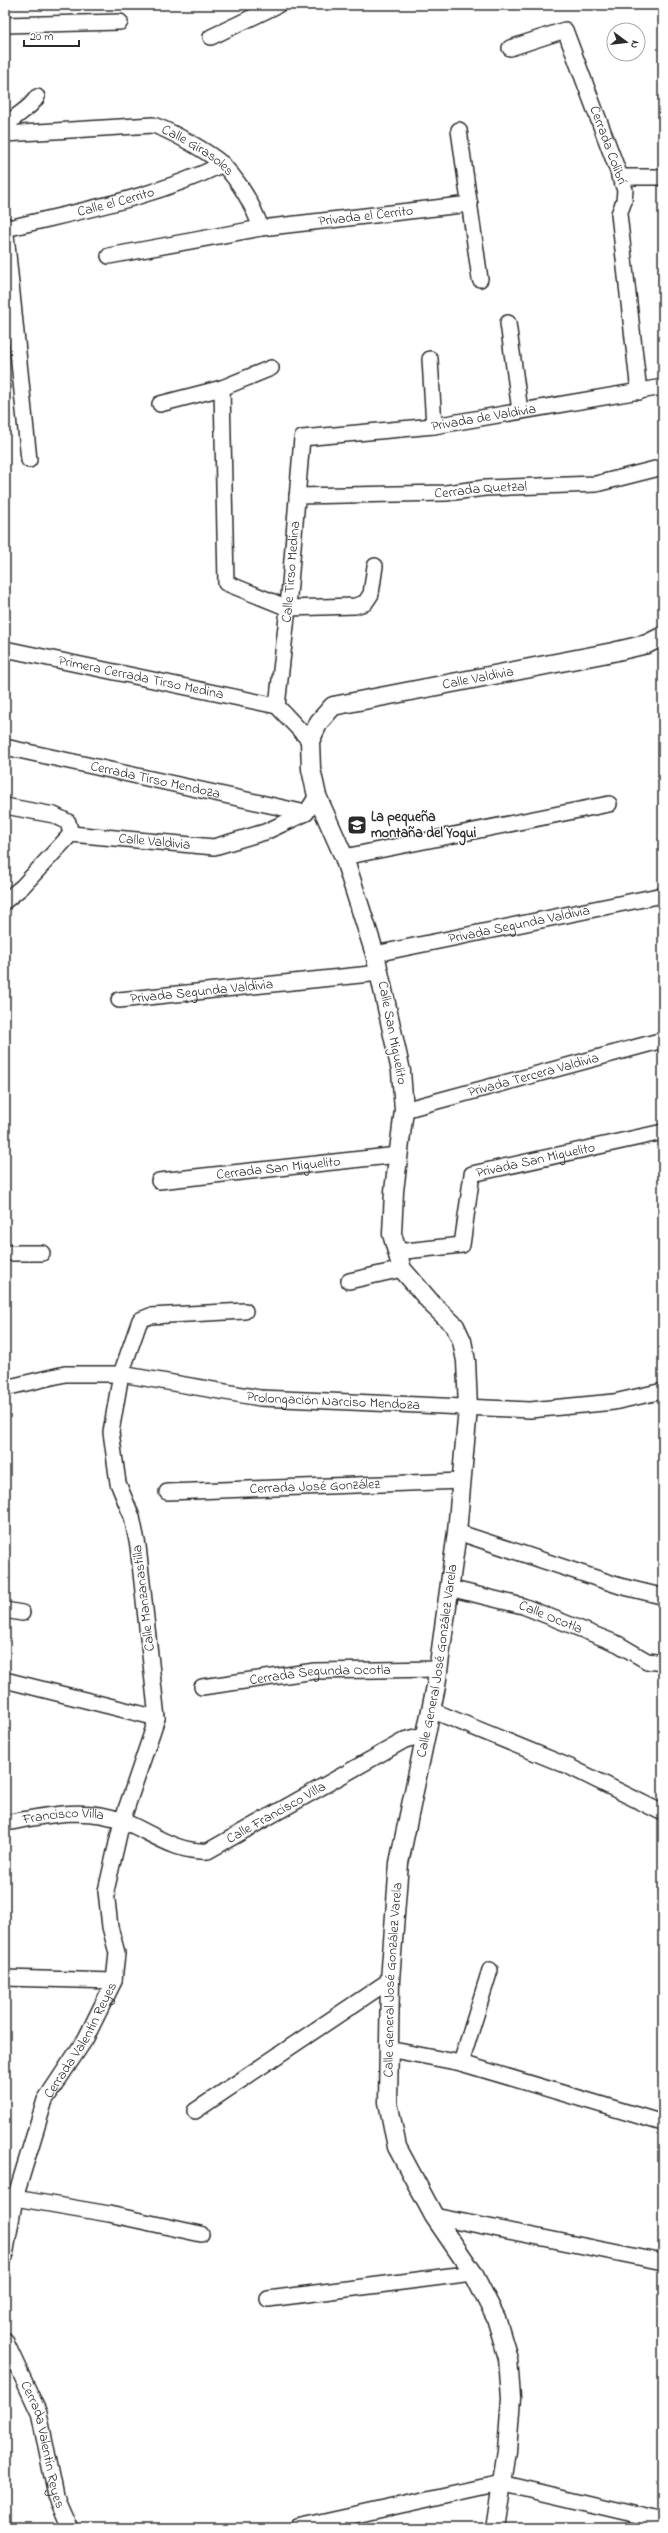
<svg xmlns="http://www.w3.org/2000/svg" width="668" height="2533" viewBox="0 0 668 2533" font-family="'Indie Flower',sans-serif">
  <rect width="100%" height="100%" fill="#fff"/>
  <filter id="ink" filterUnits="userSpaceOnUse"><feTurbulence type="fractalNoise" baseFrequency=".025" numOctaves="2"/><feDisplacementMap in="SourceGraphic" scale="8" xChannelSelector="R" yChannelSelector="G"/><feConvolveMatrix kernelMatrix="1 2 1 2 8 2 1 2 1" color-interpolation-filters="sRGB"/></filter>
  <g filter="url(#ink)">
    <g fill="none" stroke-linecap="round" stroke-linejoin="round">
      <defs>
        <g id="minor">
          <path d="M5 25 120 22"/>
          <path d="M211 37 278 5"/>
          <path id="s1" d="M510 48 565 30 625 190 624 201 619 214 639 392"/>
          <path d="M5 129C13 114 28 112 37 97"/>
          <path d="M459 130 480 279"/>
          <path id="s2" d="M5 134 153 125C169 130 211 153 223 165 240 182 253 206 261 228"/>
          <path d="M619 177H663"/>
          <path d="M5 225 29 460"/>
          <path id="s3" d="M5 229C79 211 154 198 223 164"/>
          <path id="s4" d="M109 256 261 228 470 204"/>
          <path d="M508 323 520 411"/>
          <path d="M430 359 434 426"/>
          <path d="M222 388 226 583 288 608 355 606 365 603 371 594 375 566"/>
          <path d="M160 404 222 388 271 368"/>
          <path id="s5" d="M297 496 446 493 485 488 596 484 663 467"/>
          <path id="s6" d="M5 649 277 706"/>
          <path id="s7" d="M277 706 288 608 302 438 434 426 663 387"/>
          <path d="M277 706 310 741"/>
          <path id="s8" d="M5 747 306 813"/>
          <path d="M5 806 54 815 68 822 71 834"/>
          <path d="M344 857 609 804"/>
          <path id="s9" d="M5 901 22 887 71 834 214 847 265 832 306 813 317 796"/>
          <path id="s10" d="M375 954 663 895"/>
          <path id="s11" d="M119 1000 380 973"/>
          <path id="s12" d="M404 1110 663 1040"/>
          <path id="s13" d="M159 1181 398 1155"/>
          <path id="s14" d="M396 1252 462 1245 472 1174 663 1132"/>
          <path d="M5 1253H42"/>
          <path d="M349 1281 402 1269"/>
          <path id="s15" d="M5 1388 65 1374H121L260 1398 530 1410 614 1402 663 1391"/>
          <path id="s16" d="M167 1492 462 1481"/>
          <path d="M457 1532 620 1586 657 1595"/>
          <path id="s17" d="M449 1588 523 1606 618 1644 647 1661 663 1663"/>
          <path d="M5 1610 22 1613"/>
          <path d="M5 1680 157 1718"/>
          <path id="s18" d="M202 1687 315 1671 438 1669"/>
          <path d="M431 1710 570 1767 663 1813"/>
          <path id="s19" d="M5 1823C44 1816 84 1806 123 1821 152 1833 176 1853 208 1851L405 1740 427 1734"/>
          <path d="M5 1978 114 1981"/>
          <path d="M388 2049 461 2063 663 2123"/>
          <path d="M461 2063 490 1970"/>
          <path d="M195 2111 390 1980"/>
          <path d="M15 2198 109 2214 201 2234"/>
          <path d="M434 2216 663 2262"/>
          <path id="s20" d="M5 2256 15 2198 45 2100 86 2038 114 1981 117 1953 110 1927 106 1891 122 1821 157 1718 138 1546 132 1517 118 1483 111 1432 121 1374 140 1320 150 1316 245 1311"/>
          <path d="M268 2299 473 2273"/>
          <path id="s21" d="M5 2340 39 2413 56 2496 70 2528"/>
          <path d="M297 2528 501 2483 663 2521"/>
        </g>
        <g id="tertiary">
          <path id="s22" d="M495 2528 507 2451 511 2398 508 2358 496 2318 473 2273 434 2216 397 2147 388 2102 390 1980 399 1863 436 1686 457 1532 468 1408 466 1361 462 1341 455 1326 433 1305 402 1269 392 1234 394 1191 404 1110 401 1071 375 954 344 857 317 796 311 769 310 741 319 722 333 706 613 652 647 644 663 636"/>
        </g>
      </defs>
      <use href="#minor" stroke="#2b2b2b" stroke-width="18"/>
      <use href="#tertiary" stroke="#2b2b2b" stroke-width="21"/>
      <use href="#minor" stroke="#fff" stroke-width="15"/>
      <use href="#tertiary" stroke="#fff" stroke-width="18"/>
    </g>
  </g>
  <defs>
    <symbol id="school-square" viewBox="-11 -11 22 22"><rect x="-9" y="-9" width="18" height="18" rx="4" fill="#2b2b2b" stroke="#fff"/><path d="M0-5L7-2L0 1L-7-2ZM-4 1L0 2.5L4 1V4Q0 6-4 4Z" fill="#fff"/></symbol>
  </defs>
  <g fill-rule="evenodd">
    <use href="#school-square" x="346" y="814" width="22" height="22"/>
  </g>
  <g text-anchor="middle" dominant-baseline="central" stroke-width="3" stroke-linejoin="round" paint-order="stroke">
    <g font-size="14" fill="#2b2b2b" stroke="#fff">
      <text stroke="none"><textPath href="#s1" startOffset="181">Cerrada Colibrí</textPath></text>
      <text stroke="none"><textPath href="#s2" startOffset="200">Calle Girasoles</textPath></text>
      <text stroke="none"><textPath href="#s3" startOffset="114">Calle el Cerrito</textPath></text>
      <text stroke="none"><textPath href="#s4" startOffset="260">Privada el Cerrito</textPath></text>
      <text stroke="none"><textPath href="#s7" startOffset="452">Privada de Valdivia</textPath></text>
      <text stroke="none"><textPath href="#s5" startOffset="184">Cerrada Quetzal</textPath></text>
      <text stroke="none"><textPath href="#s7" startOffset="135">Calle Tirso Medina</textPath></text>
      <text stroke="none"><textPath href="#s6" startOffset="139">Primera Cerrada Tirso Medina</textPath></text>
      <text stroke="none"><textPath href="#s22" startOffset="2053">Calle Valdivia</textPath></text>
      <text stroke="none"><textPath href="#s8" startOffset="154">Cerrada Tirso Mendoza</textPath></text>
      <text stroke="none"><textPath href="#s9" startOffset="178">Calle Valdivia</textPath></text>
      <text stroke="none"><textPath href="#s10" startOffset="147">Privada Segunda Valdivia</textPath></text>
      <text stroke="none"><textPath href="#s11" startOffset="83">Privada Segunda Valdivia</textPath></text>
      <text transform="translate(392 1033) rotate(79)">Calle San Miguelito</text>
      <text stroke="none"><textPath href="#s12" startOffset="134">Privada Tercera Valdivia</textPath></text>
      <text stroke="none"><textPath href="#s14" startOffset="203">Privada San Miguelito</textPath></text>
      <text stroke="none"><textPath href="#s13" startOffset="120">Cerrada San Miguelito</textPath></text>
      <text stroke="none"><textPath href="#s15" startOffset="332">Prolongación Narciso Mendoza</textPath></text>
      <text stroke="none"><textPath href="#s16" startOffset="148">Cerrada José González</textPath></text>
      <text transform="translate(144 1598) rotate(-97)">Calle Manzanastilla</text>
      <text stroke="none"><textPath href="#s17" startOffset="106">Calle Ocotla</textPath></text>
      <text stroke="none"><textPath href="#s22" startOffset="902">Calle General José González Varela</textPath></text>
      <text stroke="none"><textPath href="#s18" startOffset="119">Cerrada Segunda Ocotla</textPath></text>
      <text stroke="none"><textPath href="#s19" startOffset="289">Calle Francisco Villa</textPath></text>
      <text stroke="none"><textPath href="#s19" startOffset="59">Francisco Villa</textPath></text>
      <text stroke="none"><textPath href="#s22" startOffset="579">Calle General José González Varela</textPath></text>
      <text stroke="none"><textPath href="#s20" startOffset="231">Cerrada Valentín Reyes</textPath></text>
      <text stroke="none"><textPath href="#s21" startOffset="112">Cerrada Valentín Reyes</textPath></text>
    </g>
    <g font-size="14" font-weight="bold" fill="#2b2b2b" stroke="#fff" text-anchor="start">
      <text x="371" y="817">La pequeña<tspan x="371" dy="16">montaña del Yogui</tspan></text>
    </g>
  </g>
  <rect width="668" height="2533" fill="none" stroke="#fff" stroke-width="20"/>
  <rect x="10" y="10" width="648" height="2513" fill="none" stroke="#2b2b2b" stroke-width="1.5" filter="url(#ink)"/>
  <g transform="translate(626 42) rotate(105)"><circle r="19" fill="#ffffff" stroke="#aaaaaa"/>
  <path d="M0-3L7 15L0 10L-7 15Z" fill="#2b2b2b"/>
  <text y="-6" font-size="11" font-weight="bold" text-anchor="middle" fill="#2b2b2b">N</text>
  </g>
  <path d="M24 40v6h55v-6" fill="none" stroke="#2b2b2b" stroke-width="2"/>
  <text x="30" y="40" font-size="12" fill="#2b2b2b" stroke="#ffffff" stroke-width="3" paint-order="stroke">20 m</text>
</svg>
